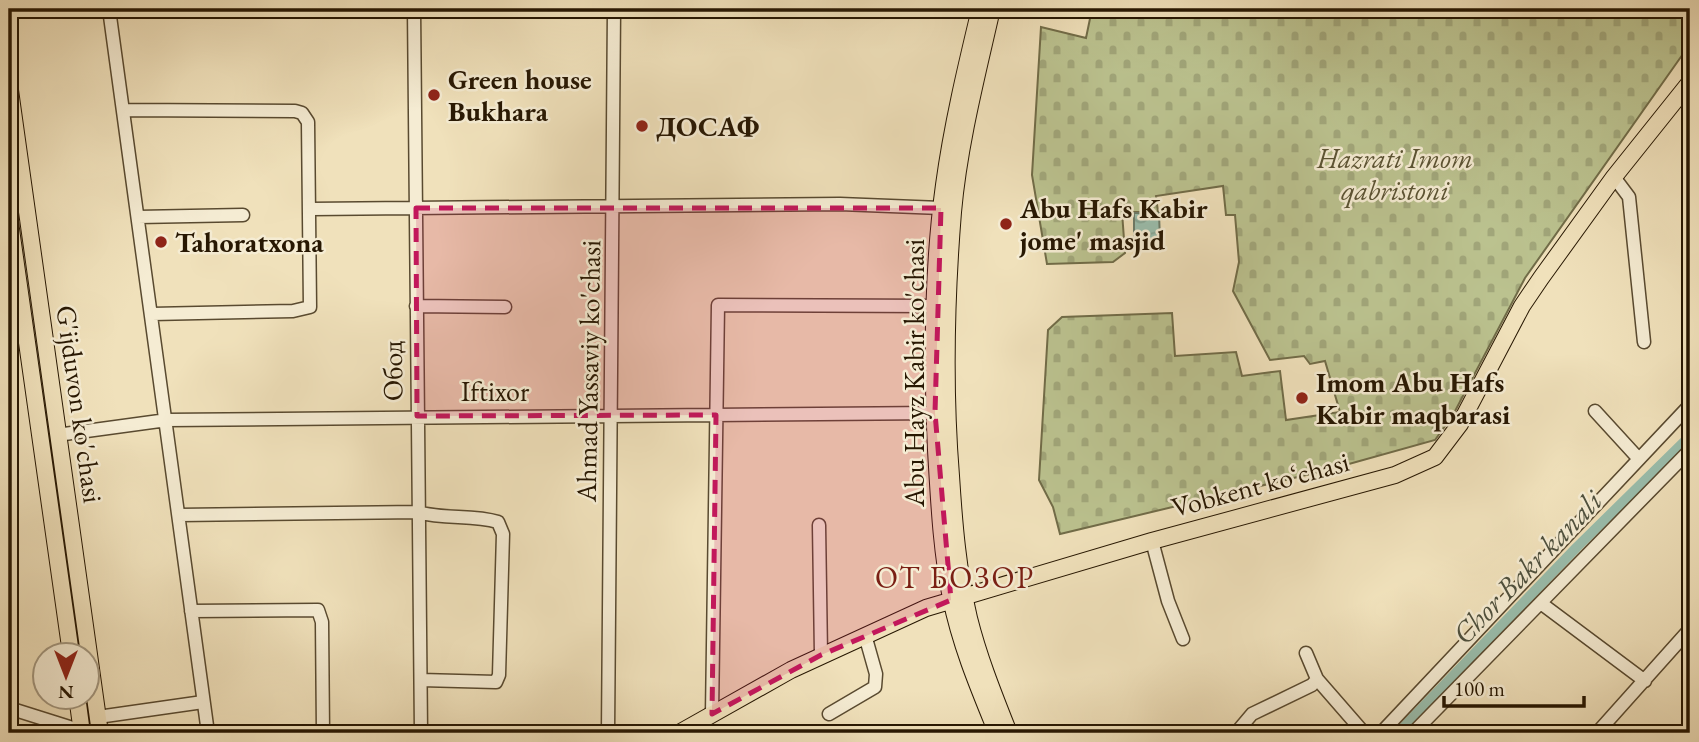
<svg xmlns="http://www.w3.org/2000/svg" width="1699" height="742" viewBox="0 0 1699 742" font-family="'EB Garamond',serif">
  <defs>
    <pattern id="cemetery-stones" width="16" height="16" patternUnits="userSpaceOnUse" patternTransform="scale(1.75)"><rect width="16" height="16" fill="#bbc28f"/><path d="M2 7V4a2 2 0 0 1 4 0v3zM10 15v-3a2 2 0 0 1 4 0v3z" fill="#a1a67a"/></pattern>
    <pattern id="water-waves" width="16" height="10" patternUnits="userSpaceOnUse" patternTransform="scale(1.75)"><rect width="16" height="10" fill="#9abead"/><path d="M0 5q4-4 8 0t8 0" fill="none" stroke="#85a393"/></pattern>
  </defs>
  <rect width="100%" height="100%" fill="#f0e1bb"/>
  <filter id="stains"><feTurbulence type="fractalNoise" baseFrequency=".00286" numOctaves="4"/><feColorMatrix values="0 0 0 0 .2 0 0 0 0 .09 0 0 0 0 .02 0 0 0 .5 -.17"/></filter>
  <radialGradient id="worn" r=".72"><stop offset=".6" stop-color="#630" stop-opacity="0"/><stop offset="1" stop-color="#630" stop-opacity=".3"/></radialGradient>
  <path fill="url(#cemetery-stones)" stroke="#716c48" stroke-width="2" d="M1092 9H1690V44L1525 278 1453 415 1435 440 1331 469 1060 534 1053 507 1039 480 1048 330 1062 317 1172 313 1175 356 1236 352 1242 376 1280 371 1286 420 1340 412 1325 361 1310 364 1304 356 1270 360 1233 291 1239 262 1235 215H1226L1223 186 1156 196 1158 212H1122L1125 253 1113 262 1047 264 1032 175 1041 27 1086 38Z"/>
  <path fill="url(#water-waves)" stroke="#6c7b69" stroke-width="2" d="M1134 213H1159L1160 240H1134Z"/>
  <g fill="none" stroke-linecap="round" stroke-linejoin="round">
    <path stroke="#9abead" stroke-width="10" d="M1398 733 1577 547 1690 436"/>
    <defs>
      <path id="minor" d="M109 9 208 733
        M414 9 421 733
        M124 110 295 111 302 113 308 122 310 307 293 311 152 314
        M1614 177 1629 197 1644 342
        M311 209 840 204 941 208
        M138 217 243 215
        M416 306 505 307
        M1595 411 1638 458
        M57 435 167 420 935 413
        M179 515 418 512C445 520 472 514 498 522L503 534 499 675 496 682 421 680
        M819 525 821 655
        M1152 541 1168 601 1183 639
        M1542 604 1645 681
        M191 611 318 610 322 622 323 733
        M1306 653 1317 679 1364 733
        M9 708 82 731
        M712 714 718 305 935 306
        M829 714 875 687 876 674 865 635
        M98 717 203 702
        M608 733 614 9
        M1236 733 1252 714 1312 685 1317 679
        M1381 733 1690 405
        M1413 733 1690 450
        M1597 733 1690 629"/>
      <path id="major" d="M980 9C966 67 952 126 944 185 932 272 932 363 936 450 939 499 941 549 951 598 960 644 979 689 997 733
        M992 9C977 75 959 144 953 212 946 299 944 389 951 476 954 523 958 572 969 618 979 658 994 695 1009 733
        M9 83 100 733
        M9 215 71 654
        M77 696 82 733
        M679 733 791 670 926 608 1152 541 1395 475 1435 457 1460 424 1522 306 1541 278 1614 177 1690 82"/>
    </defs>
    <use href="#minor" stroke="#594a30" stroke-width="15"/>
    <use href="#major" stroke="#271702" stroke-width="18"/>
    <use href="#minor" stroke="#f5ecd3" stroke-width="12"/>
    <use href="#major" stroke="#f0e1bb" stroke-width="16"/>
  </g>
  <path fill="#c2185b" fill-opacity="0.2" stroke="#c2185b" stroke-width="5" stroke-dasharray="14 9" stroke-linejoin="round" d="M416 208H941L935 413 951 600 821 655 712 714 716 415 417 416Z"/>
  <g fill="#8f2418" stroke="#f5ecd3" stroke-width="2.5">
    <circle cx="434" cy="95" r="7"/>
    <circle cx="642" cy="126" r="7"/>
    <circle cx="1006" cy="224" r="7"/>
    <circle cx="161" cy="242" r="7"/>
    <circle cx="1302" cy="398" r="7"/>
  </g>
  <g text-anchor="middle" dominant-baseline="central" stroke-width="5" stroke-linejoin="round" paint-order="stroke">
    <g font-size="28" font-weight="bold" fill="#271702" stroke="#f5ecd3" text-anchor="start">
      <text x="448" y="79">Green house<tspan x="448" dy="32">Bukhara</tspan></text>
      <text x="656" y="126">ДОСАФ</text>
      <text x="1020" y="208">Abu Hafs Kabir<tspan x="1020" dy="32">jome' masjid</tspan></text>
      <text x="175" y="242">Tahoratxona</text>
      <text x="1316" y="382">Imom Abu Hafs<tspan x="1316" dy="32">Kabir maqbarasi</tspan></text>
    </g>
    <g font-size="28" font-style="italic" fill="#5b5333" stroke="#f5ecd3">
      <text x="1395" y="158">Hazrati Imom<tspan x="1395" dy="32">qabristoni</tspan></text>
    </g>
    <g font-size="28" fill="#271702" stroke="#f5ecd3">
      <text transform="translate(392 371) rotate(-91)">Обод</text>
      <text transform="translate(588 371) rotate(-89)">Ahmad Yassaviy ko'chasi</text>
      <text transform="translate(914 373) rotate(-90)">Abu Hayz Kabir ko'chasi</text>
      <text x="495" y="391">Iftixor</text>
      <text transform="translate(80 404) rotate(82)">G'ijduvon ko'chasi</text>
      <text transform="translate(1260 484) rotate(-15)">Vobkent koʻchasi</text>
    </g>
    <g font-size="30" font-style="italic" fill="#4f513e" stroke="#f5ecd3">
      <text transform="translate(1527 567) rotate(-46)">Chor Bakr kanali</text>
    </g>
    <g font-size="30" letter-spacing="2" fill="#7a1f14" stroke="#f5ecd3">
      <text x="955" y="577">ОТ БОЗОР</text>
    </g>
  </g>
  <rect width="1699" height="742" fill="none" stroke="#f0e1bb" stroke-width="35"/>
  <rect x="10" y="10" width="1678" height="721" fill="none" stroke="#271702" stroke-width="3.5"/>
  <rect x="18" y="18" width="1664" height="707" fill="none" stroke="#271702" stroke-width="2"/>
  <g transform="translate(66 676) rotate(180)"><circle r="33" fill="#f5ecd3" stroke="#a3977f" stroke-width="2"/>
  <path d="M0-5L12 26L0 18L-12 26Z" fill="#8f2418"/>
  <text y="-10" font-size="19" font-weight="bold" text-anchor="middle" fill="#271702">N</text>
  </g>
  <path d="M1444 696v10h140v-10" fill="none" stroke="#271702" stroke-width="3.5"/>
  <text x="1454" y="696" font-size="21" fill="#271702" stroke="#f5ecd3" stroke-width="5" paint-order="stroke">100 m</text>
  <rect width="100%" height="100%" filter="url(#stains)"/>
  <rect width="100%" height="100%" fill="url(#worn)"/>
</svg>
